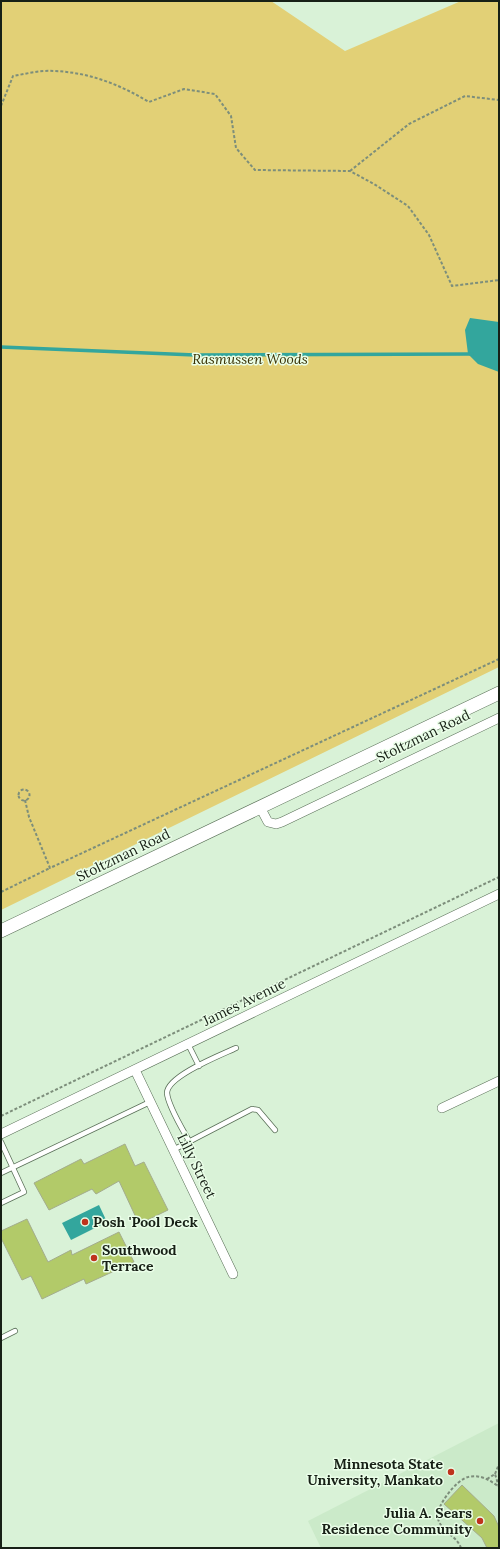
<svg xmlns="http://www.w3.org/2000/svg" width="500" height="1549" viewBox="0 0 500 1549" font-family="Lora,serif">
  <rect width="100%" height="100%" fill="#d9f2d7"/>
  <path fill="#cbeac9" d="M499 1423V1548H321L308 1521Z"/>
  <path fill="#e2d076" d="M1 1H271L345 51 461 1H499V667L1 910Z"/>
  <path fill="#33a69d" d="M470 318 499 322V372L478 364 468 354 465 330Z
    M99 1205 107 1222 71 1240 62 1223Z"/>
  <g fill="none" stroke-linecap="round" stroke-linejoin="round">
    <path stroke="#33a69d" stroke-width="3.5" d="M1 347 195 355 472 354"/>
  </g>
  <path fill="#b2ca69" stroke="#a3ac8d" d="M125 1144 135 1166 144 1162 168 1210 139 1224 119 1181 96 1194 92 1189 49 1210 34 1183 81 1159 84 1164Z
    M27 1219 48 1262 71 1250 72 1255 119 1232 134 1262 86 1284 84 1279 42 1299 31 1276 22 1280 1 1238V1231Z
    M462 1485 494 1516 499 1527V1548H487L482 1538 444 1504Z"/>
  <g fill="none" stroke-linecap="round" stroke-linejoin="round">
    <defs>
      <path id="lane" d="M188 1044 199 1066
        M189 1141C183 1130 168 1106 167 1093 167 1076 221 1055 236 1048
        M1 1142 24 1192 1 1203
        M173 1150 252 1109 258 1110 275 1130
        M1 1173 150 1102
        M1 1338 15 1331"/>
      <path id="street" d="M260 807 268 822 276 824 282 822 499 718
        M135 1070 233 1274
        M442 1108 499 1081
        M1 1134 499 894"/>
      <path id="secondary" d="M1 931 499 693"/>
    </defs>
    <use href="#lane" stroke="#596f57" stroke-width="6"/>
    <use href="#street" stroke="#596f57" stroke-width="10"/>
    <use href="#secondary" stroke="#596f57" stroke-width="14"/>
    <path stroke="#7d8e7b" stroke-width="2" stroke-dasharray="3 2" stroke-linecap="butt" d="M1 106 13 76C25 74 40 70 53 71 88 72 119 84 149 102L184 89 215 94 231 116 236 148 255 170 350 171 374 184 408 206 429 235 452 286 499 280
      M350 171 409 124 465 96 499 100
      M18.5 795a5.5 5.5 0 1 1 11 0a5.5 5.5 0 1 1-11 0Z
      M25 800 29 817 50 868 499 659
      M1 892 50 868
      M1 1116 499 877
      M495 1474 499 1464
      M487 1479 495 1474 499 1487
      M461 1548C457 1536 442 1532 438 1519 434 1508 457 1479 468 1477 480 1474 490 1480 499 1487"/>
    <use href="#lane" stroke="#fff" stroke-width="4.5"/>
    <use href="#street" stroke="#fff" stroke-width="9"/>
    <use href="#secondary" stroke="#fff" stroke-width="13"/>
  </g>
  <g fill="#bf331d" stroke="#eafee8" stroke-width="1.5">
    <circle cx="85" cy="1222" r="4"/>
    <circle cx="94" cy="1258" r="4"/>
    <circle cx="451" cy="1472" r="4"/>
    <circle cx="480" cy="1521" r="4"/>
  </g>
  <g text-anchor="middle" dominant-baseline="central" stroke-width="3" stroke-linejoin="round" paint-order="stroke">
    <g font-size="14" font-style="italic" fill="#393103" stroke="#eafee8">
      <text x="250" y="359">Rasmussen Woods</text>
    </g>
    <g font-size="14" fill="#172016" stroke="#eafee8">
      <text transform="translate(423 736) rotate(-26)">Stoltzman Road</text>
      <text transform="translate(123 855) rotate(-26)">Stoltzman Road</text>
      <text transform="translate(244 1002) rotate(-26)">James Avenue</text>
      <text transform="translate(197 1166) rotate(64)">Lilly Street</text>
    </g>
    <g font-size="14" font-weight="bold" fill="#172016" stroke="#eafee8" text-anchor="start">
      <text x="93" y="1222">Posh 'Pool Deck</text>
      <text x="102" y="1250">Southwood<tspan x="102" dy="16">Terrace</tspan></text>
      <text x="443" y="1464" text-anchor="end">Minnesota State<tspan x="443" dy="16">University, Mankato</tspan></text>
      <text x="472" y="1513" text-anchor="end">Julia A. Sears<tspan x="472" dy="16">Residence Community</tspan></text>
    </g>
  </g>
  <rect width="500" height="1549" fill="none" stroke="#172016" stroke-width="4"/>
</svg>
